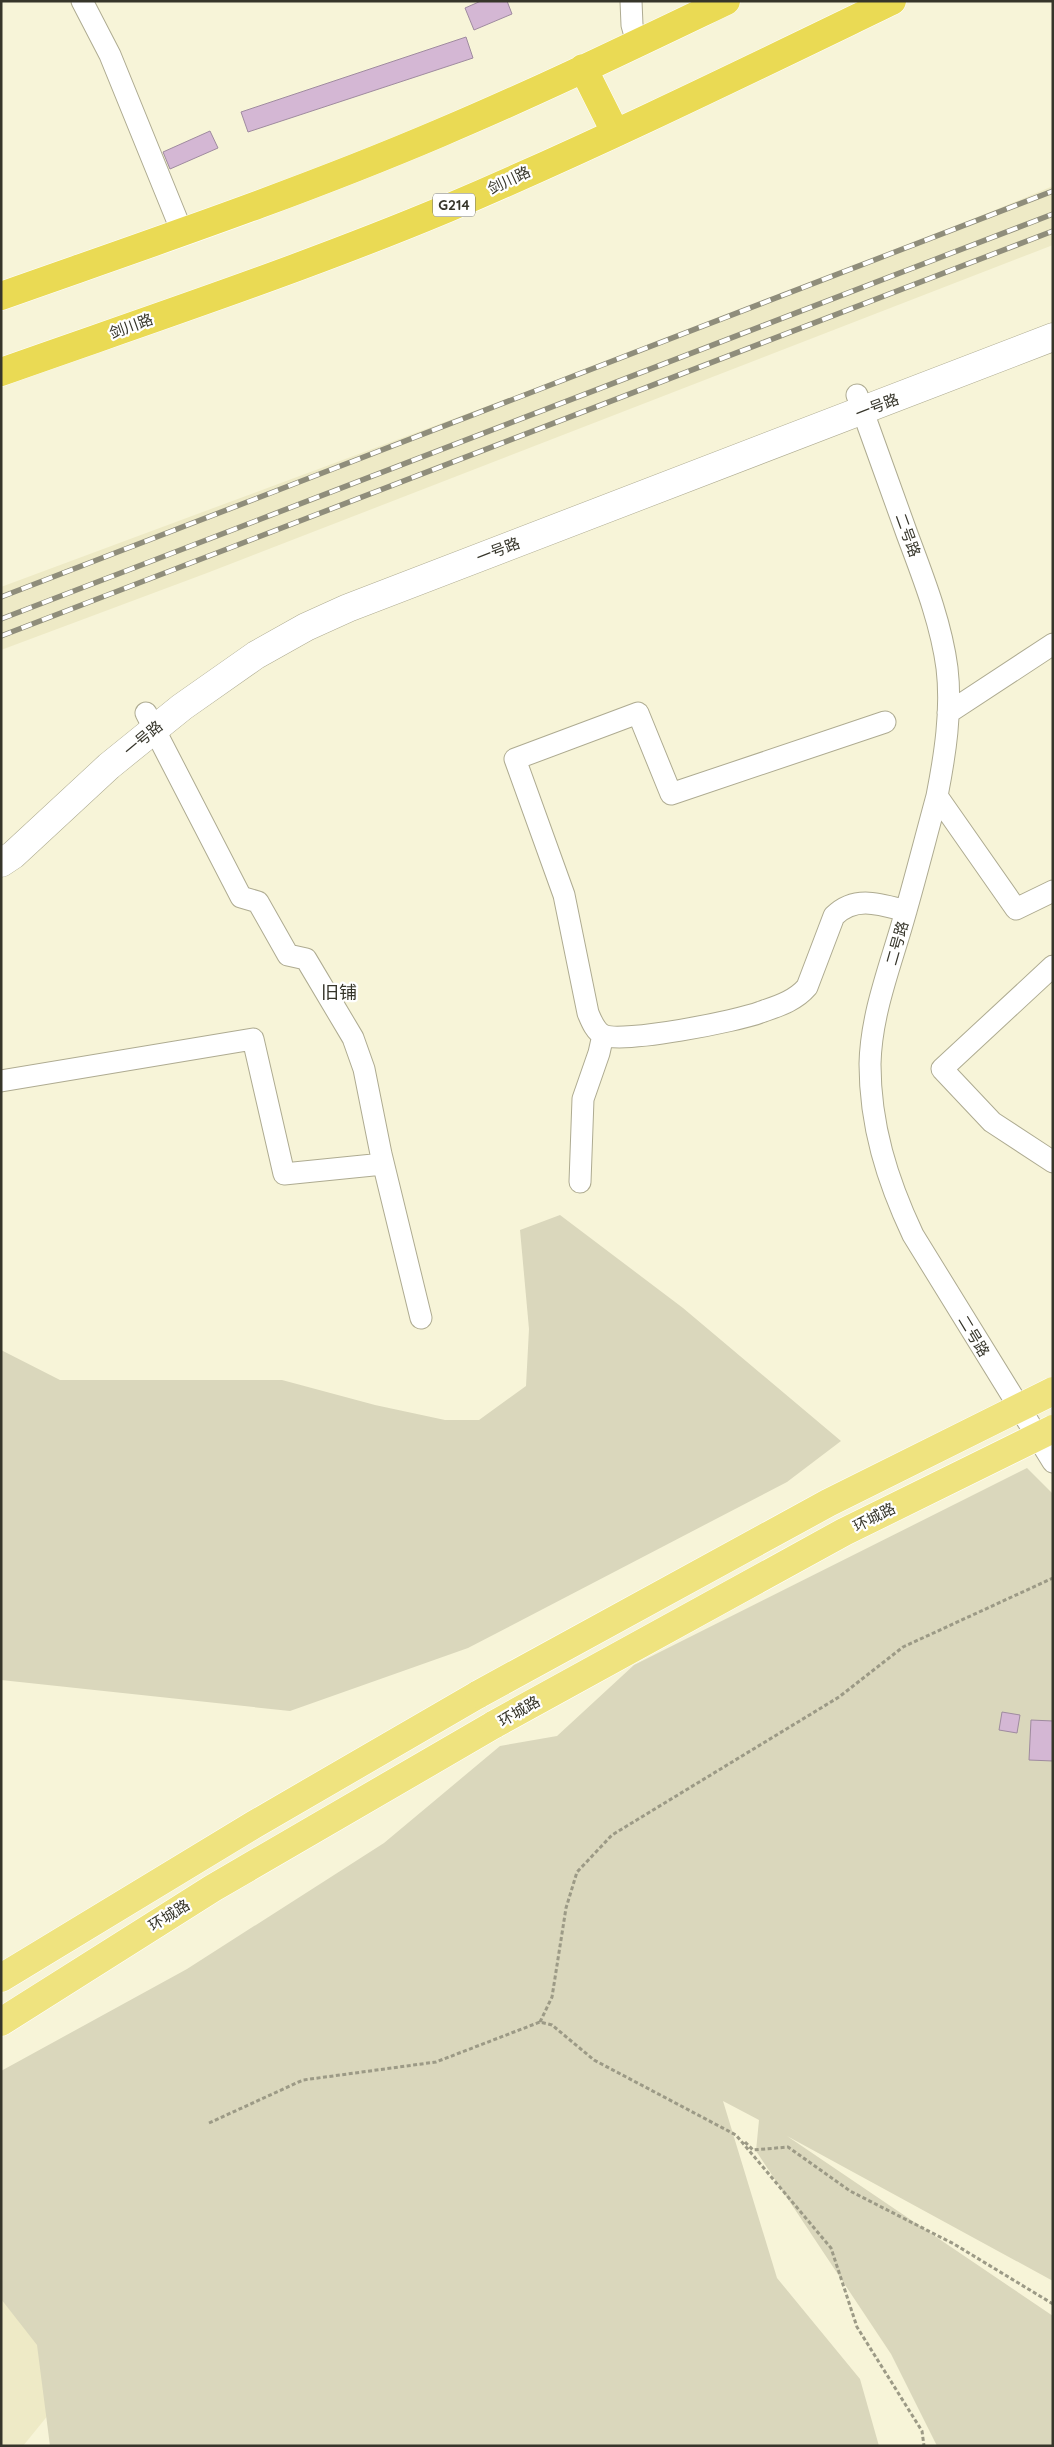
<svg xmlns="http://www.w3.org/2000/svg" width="1054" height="2447" viewBox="0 0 1054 2447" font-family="Quicksand,'Noto Sans SC',sans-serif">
  <rect width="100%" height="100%" fill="#f7f4d8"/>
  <path fill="#eeeac6" d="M1053 186V245L207 573 1 650V587L832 278Z
    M1 2234 75 2382 23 2446H1Z"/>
  <path fill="#dad7bc" d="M560 1215 683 1308 841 1441 787 1482 468 1648 290 1711 1 1680V1350L60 1380H282L375 1405 445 1420H479L526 1386 529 1329 520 1230Z
    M1027 1468 1053 1494V2281L787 2136 1053 2316V2446H937L891 2354 756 2151 759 2120 723 2101 777 2278 860 2379 879 2446H50L37 2345 1 2299V2071L187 1969 384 1843 500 1746 557 1736 634 1665Z"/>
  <path fill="#d4b7d4" stroke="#9f8b9f" d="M481 1H507L512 14 474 30 465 8Z
    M466 37 473 58 248 132 241 112Z
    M210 131 218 148 170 169 163 152Z
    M1002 1712 1020 1715 1017 1733 999 1730Z
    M1031 1720 1053 1721V1761L1029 1760Z"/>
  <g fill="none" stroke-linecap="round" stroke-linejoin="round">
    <defs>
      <path id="minor" d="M82 1 110 55 182 232
        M631 1 632 25 637 43
        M857 395C874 441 890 488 907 534 923 577 941 622 947 668 952 710 945 755 937 796 925 840 914 884 901 928 888 972 871 1017 870 1064 870 1125 887 1180 913 1235L1053 1462
        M146 713 241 897 258 902 288 955 306 959 353 1038 364 1069 381 1154 421 1318
        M948 713 1053 644
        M885 722 671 794 638 713 515 759 564 895 588 1013C591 1020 595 1031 603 1035 622 1044 738 1021 761 1012 778 1006 795 1001 807 987L834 916C855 895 880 904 906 911
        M937 796 1016 909 1053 891
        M1053 966 942 1069 992 1122 1053 1162
        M1 1081 253 1039 284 1174 383 1164
        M580 1182 583 1099 599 1053 603 1035"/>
      <path id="tertiary" d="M1 863 13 855 109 766 182 707 256 655 306 627 348 608 1053 337"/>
      <path id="primary" d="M1 1978 255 1824 479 1694
        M1 2022 213 1888 495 1724"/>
      <path id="trunk" d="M583 68 615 132
        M1 296C148 244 297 194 440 133 537 92 632 46 726 1
        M1 372C151 319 302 269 448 208 598 144 745 72 892 1"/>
    </defs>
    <use href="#minor" stroke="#aeab91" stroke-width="23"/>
    <use href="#tertiary" stroke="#aeab91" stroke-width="29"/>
    <use href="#primary" stroke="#fff" stroke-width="29"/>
    <use href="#trunk" stroke="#fff" stroke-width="29"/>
    <path stroke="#9c9a86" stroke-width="3" stroke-dasharray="4 2.5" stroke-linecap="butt" d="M540 2022 552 1997 566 1908 577 1872 612 1835 839 1697 903 1647 1053 1578
      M209 2123 303 2080 436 2062 540 2022 552 2025 594 2060 736 2135 831 2248 857 2327 922 2431 924 2446
      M745 2142 753 2150 788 2147 850 2191 954 2244 1053 2304"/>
    <use href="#minor" stroke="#fff" stroke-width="21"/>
    <use href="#tertiary" stroke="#fff" stroke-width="28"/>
    <use href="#primary" stroke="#efe37f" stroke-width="28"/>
    <use href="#trunk" stroke="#eada54" stroke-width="28"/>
    <defs>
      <path id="rail" d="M1 597 1053 191
        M1 619 1053 214
        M1 636 1053 231"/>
    </defs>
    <use href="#rail" stroke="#8f8d7b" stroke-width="5.5"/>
    <use href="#rail" stroke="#fff" stroke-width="4" stroke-dasharray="11" stroke-linecap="butt"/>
    <defs>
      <path id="primary-bridge" d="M479 1694 828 1503 1053 1391
        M495 1724 844 1532 1053 1429"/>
    </defs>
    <use href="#primary-bridge" stroke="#fff" stroke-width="29" stroke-linecap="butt"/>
    <use href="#primary-bridge" stroke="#efe37f" stroke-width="28"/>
  </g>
  <g text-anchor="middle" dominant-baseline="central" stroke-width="4.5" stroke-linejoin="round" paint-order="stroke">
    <rect fill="#fff" stroke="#72726a" stroke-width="1" x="433" y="193.5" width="42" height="23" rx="4"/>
    <g font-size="14" font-weight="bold" fill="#36352a">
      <text x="454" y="205">G214</text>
    </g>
    <g font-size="15" fill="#36352a" stroke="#fff">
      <text transform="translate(509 180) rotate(-25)">剑川路</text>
      <text transform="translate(131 326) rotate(-20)">剑川路</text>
      <text transform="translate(877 406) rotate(-21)">一号路</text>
      <text transform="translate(908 535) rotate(70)">二号路</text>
      <text transform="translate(498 550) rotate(-21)">一号路</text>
      <text transform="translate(143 738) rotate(-40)">一号路</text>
      <text transform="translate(897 943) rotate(-74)">二号路</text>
      <text transform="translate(974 1336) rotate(59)">二号路</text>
      <text transform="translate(874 1517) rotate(-27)">环城路</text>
      <text transform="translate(519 1711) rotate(-30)">环城路</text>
      <text transform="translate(169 1915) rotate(-32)">环城路</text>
    </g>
    <g font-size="18" fill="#36352a" stroke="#fff">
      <text x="339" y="992">旧铺</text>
    </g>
  </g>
  <rect width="1054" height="2447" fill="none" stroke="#36352a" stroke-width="5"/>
</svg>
